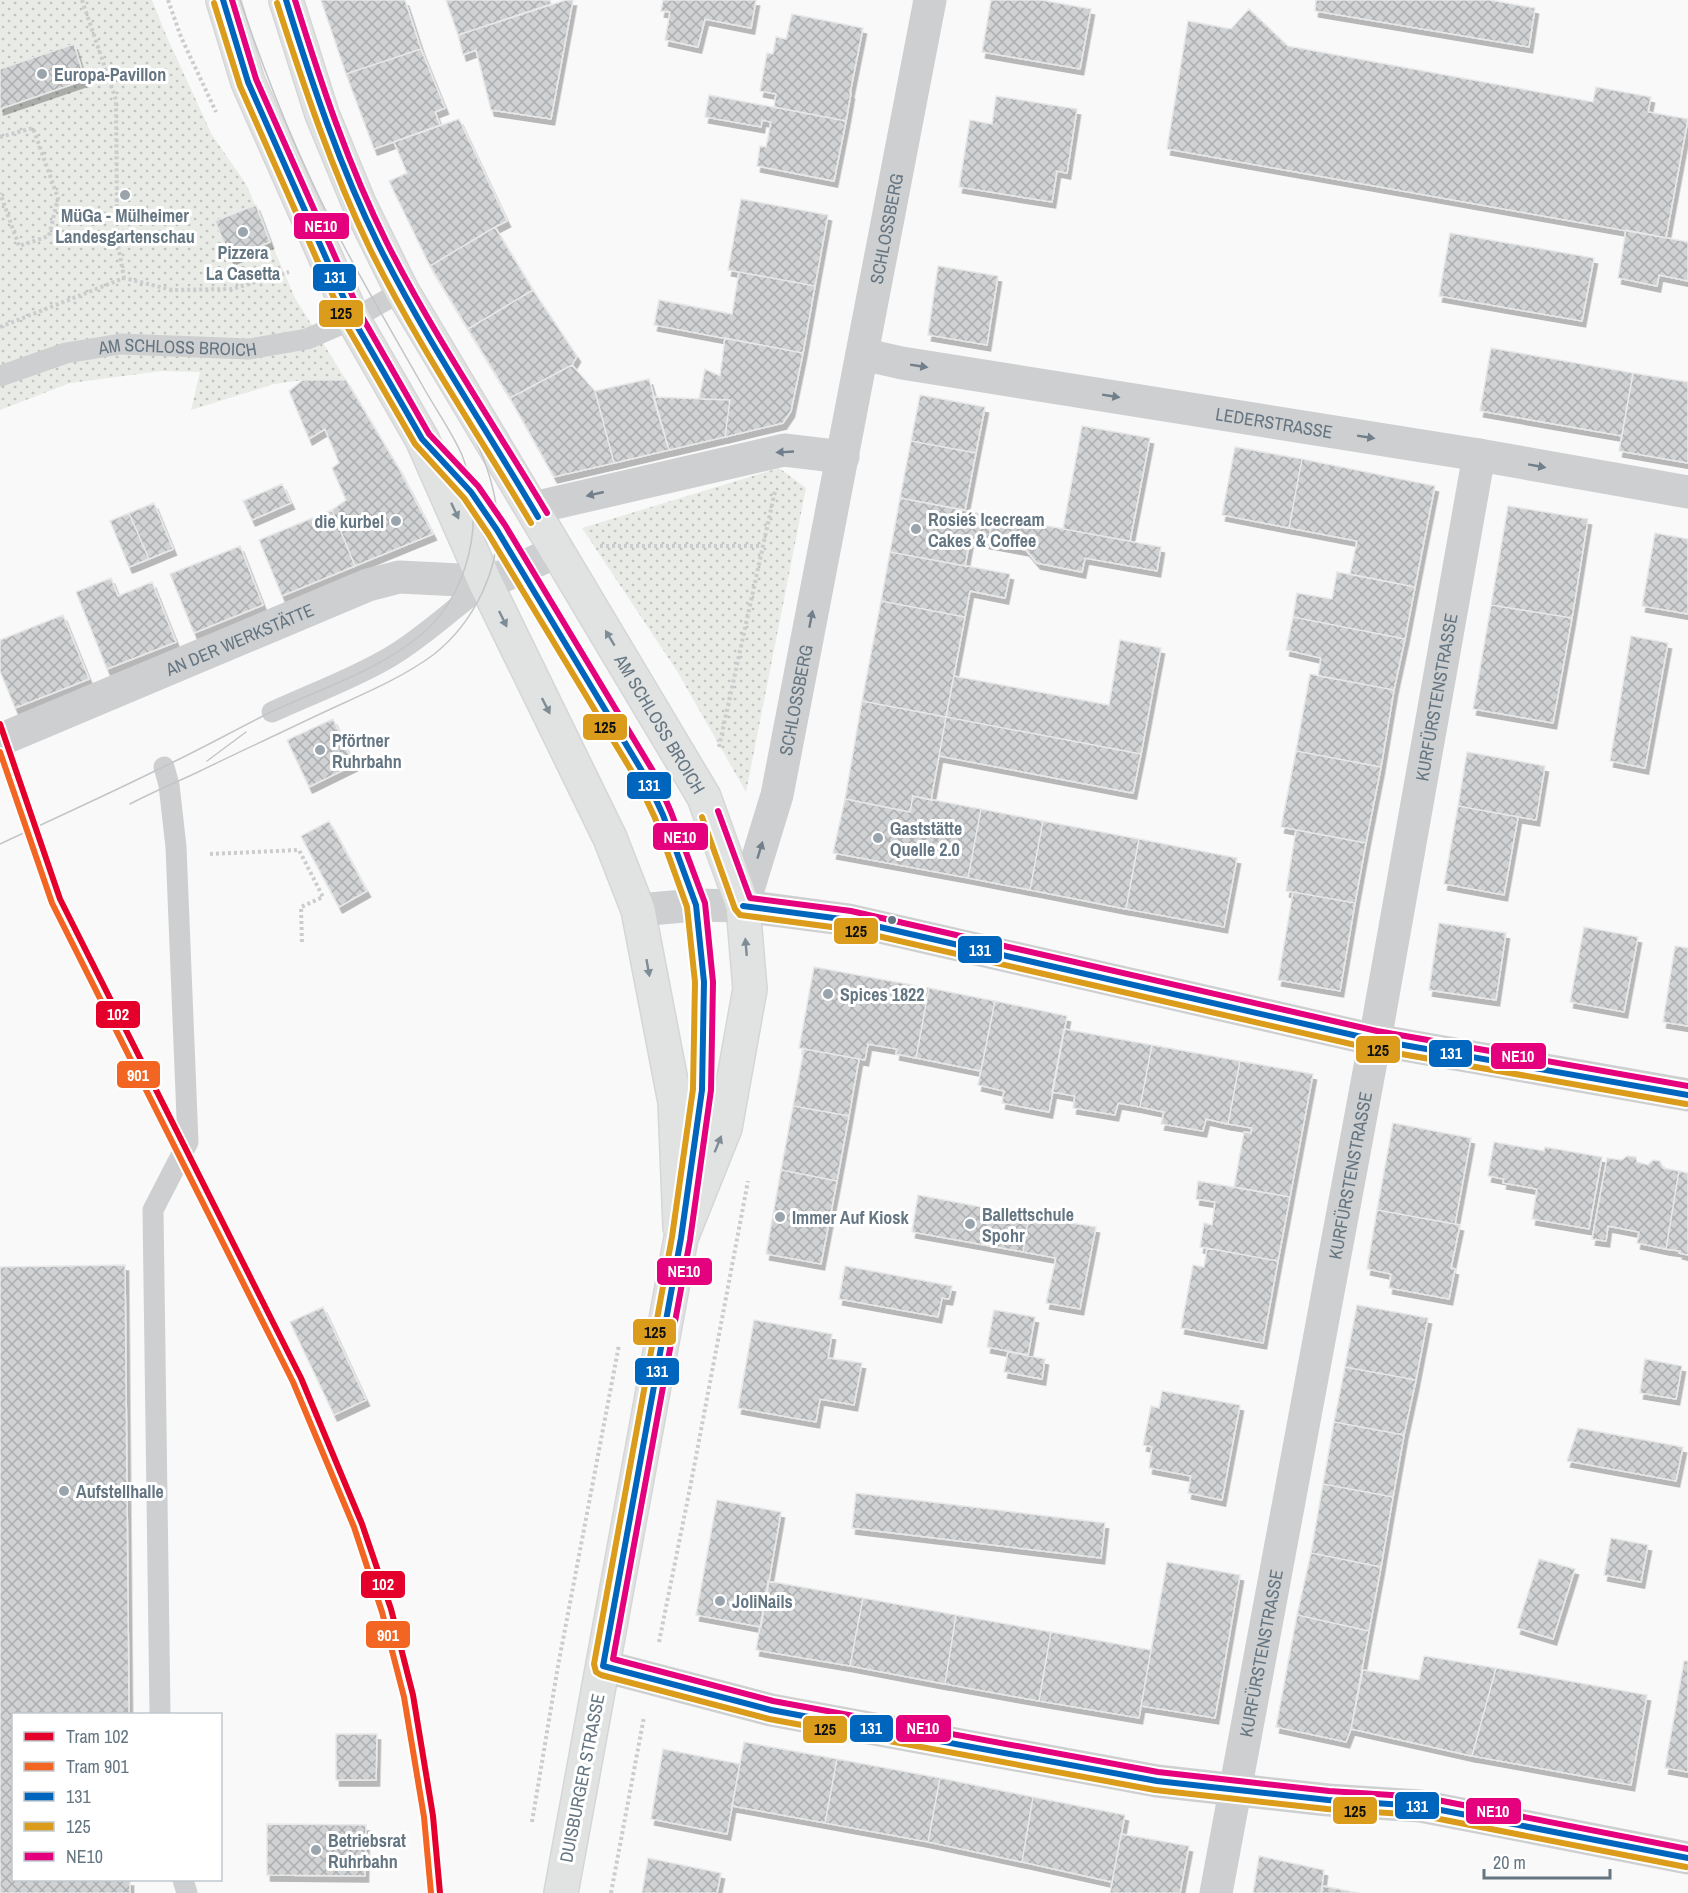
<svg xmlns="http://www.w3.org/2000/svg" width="1688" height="1893" viewBox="0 0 1688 1893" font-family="'Archivo Narrow',sans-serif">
  <defs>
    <pattern id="park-dots" width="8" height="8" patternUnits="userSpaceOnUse" patternTransform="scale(1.5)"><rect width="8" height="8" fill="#e8ebe6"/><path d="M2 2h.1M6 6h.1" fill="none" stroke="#c0c3c0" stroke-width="1.8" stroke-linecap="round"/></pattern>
    <pattern id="building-cross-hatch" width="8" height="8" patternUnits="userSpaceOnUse" patternTransform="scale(1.5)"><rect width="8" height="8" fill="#d0d2d3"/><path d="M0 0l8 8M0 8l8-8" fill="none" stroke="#acafb1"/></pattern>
    <filter id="shadow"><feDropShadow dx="3.5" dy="6" stdDeviation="0" flood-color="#0004"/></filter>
  </defs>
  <rect width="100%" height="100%" fill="#f9f9f9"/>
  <path fill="url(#park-dots)" d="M0 0H152L166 35 212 135 246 184 295 298 346 380H303L274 384 191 410 200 372 162 371 70 383 0 410Z
    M779 468 806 488 746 792 677 671 582 528Z"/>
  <path fill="url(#building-cross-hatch)" stroke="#e8e8e8" stroke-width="1.5" filter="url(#shadow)" d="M321 0H405L421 49 346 74Z
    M446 0H550L551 4 458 35Z
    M566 0H573L551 119 491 110 476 50 463 55 458 35Z
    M663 0H756L751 28 705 19 698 47 665 40 670 12 661 11Z
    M991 0H1041L1091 9 1080 69 982 52Z
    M1316 0H1490L1535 8 1529 47 1315 11Z
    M1249 9 1288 46 1593 102 1596 87 1651 97 1648 112 1688 119 1666 238 1167 149 1188 21 1231 29Z
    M792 14 863 28 850 93H851L846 121 774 107 776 94 760 91 767 53 773 54 776 37 786 39Z
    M74 44 85 80 0 109V69Z
    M421 49 445 108 435 112 440 125 374 149 346 74Z
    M709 95 846 121 834 181 757 166 760 146 766 147 771 122 762 120 761 127 705 117Z
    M996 96 1077 109 1067 173 1057 171 1052 202 959 187 970 120 992 124Z
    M459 119 507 221 495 227 430 266 389 181 407 173 394 142Z
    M741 199 828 215 815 286 728 270Z
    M256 205 270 242 231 259 215 221Z
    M495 227 533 290 468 329 430 266Z
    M1626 230 1688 242V281L1659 275 1657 286 1618 278Z
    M1450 233 1594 258 1582 321 1439 296Z
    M938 266 998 276 987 345 928 335Z
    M739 272 815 286 803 353 654 325 659 300 732 314Z
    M533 290 577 356 572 365 510 398 468 329Z
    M725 338 803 353 791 411 783 423 725 437 730 400 699 399 705 369 720 376Z
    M1491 348 1633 373 1622 436 1480 411Z
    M572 365 595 391 614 463 554 477 510 398Z
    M1633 373 1688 382V463L1619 451Z
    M649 379 669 450 614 463 595 391Z
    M303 380H346L398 467 433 534 355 566 332 510 346 500 332 468 339 463 325 429 309 439 289 391Z
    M920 395 985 407 976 453 911 441Z
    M653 397 730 400 725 437 669 450Z
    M1082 426 1150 438 1130 541 1063 529Z
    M911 441 976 453 965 510 900 498Z
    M1235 447 1302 459 1289 528 1222 515Z
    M1302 459 1435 486 1415 587 1350 574 1357 541 1289 528Z
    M282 484 291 503 252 520 243 501Z
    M900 498 993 516 988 543 970 539 965 566 890 552Z
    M154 503 173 549 149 559 129 513Z
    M1508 506 1588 519 1572 618 1491 605Z
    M332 510 355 566 282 596 259 540Z
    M129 513 149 559 129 567 110 521Z
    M993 516 1161 547 1157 571 1085 558 1082 572 1037 563 1026 550 988 543Z
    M1655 533 1688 539V614L1642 606Z
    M240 546 263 605 194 633 170 574Z
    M890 552 1010 574 1005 598 970 591 965 617 881 601Z
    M1337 572 1415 587 1405 639 1293 617 1297 593 1332 599Z
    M111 578 118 596 152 582 176 642 107 669 76 592Z
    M881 601 965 617 946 717 862 701Z
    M1491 605 1572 618 1553 723 1473 709Z
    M63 615 89 679 15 708 0 671V640Z
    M1293 617 1405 639 1394 690 1318 676 1321 658 1286 650Z
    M1631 636 1668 643 1645 768 1610 761Z
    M1120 640 1161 648 1141 754 946 717 954 676 1109 705Z
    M1310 674 1394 690 1381 767 1296 751Z
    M862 701 946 717 931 800 913 796 910 812 845 799Z
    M946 717 1141 754 1133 793 939 756Z
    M333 719 354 765 309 787 287 740Z
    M1296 751 1381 767 1366 843 1281 827Z
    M1467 752 1545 766 1536 820 1458 806Z
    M913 796 981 809 968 878 833 853 845 799 910 812Z
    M1458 806 1518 817 1504 895 1444 884Z
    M981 809 1043 821 1030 890 968 878Z
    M329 821 367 891 339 907 301 836Z
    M1043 821 1139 839 1126 909 1030 890Z
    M1296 830 1366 843 1355 903 1286 891Z
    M1139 839 1237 858 1224 927 1126 909Z
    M1293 892 1355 903 1340 991 1278 980Z
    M1439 923 1506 933 1496 1000 1429 990Z
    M1584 927 1638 937 1624 1012 1570 1002Z
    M1675 946 1688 948V1026L1663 1022Z
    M814 967 929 988 916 1058 896 1054 897 1049 868 1044 865 1060 799 1048Z
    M929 988 995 1001 981 1071 916 1058Z
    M995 1001 1067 1016 1049 1112 1002 1103 1004 1091 978 1085Z
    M1064 1029 1152 1045 1140 1107 1118 1103 1115 1115 1073 1108 1075 1096 1052 1092Z
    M1152 1045 1240 1061 1228 1124 1206 1119 1203 1131 1161 1124 1164 1112 1140 1107Z
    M804 1049 859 1059 849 1116 793 1106Z
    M1240 1061 1313 1074 1290 1197 1234 1187 1244 1132 1251 1133 1252 1128 1228 1124Z
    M793 1106 849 1116 837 1181 781 1170Z
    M1393 1123 1471 1138 1455 1224 1377 1210Z
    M1494 1142 1544 1151 1545 1147 1602 1157 1589 1229 1532 1219 1537 1189 1503 1183 1504 1179 1488 1176Z
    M1627 1156 1636 1157 1637 1162 1648 1165 1653 1160 1660 1161 1663 1168 1679 1171 1666 1249 1637 1243 1639 1232 1608 1226 1606 1241 1592 1239 1607 1158 1622 1160Z
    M781 1170 837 1181 821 1264 766 1254Z
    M1679 1171 1688 1173V1255L1679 1253 1680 1251 1666 1249Z
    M1198 1181 1290 1197 1278 1261 1200 1247 1204 1223 1212 1225 1215 1202 1196 1199Z
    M918 1195 1029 1216 1023 1252 912 1232Z
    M1377 1210 1460 1225 1451 1268 1455 1269 1449 1299 1389 1288 1391 1274 1367 1269Z
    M1029 1216 1096 1227 1080 1309 1046 1303 1056 1258 1023 1252Z
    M1207 1248 1278 1261 1263 1343 1181 1328 1193 1265 1204 1267Z
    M125 1265 129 1714H14V1880H130V1893H0V1267Z
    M845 1266 952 1286 949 1299 942 1298 938 1317 839 1299Z
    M1357 1305 1428 1318 1416 1380 1345 1367Z
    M323 1307 366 1400 334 1415 290 1322Z
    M994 1310 1035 1317 1028 1355 987 1347Z
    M754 1320 832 1334 828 1358 862 1363 854 1405 820 1399 816 1422 738 1408Z
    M1008 1352 1045 1359 1042 1379 1004 1372Z
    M1645 1359 1682 1366 1676 1399 1640 1393Z
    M1345 1367 1416 1380 1404 1435 1334 1422Z
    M1162 1391 1240 1405 1222 1500 1188 1493 1191 1476 1149 1468 1152 1447 1143 1445 1151 1406 1159 1408Z
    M1334 1422 1404 1435 1393 1497 1323 1484Z
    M1578 1428 1683 1447 1676 1481 1567 1461Z
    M1323 1484 1393 1497 1381 1567 1311 1553Z
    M856 1493 1105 1523 1101 1558 852 1528Z
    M717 1500 781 1512 761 1627 696 1615Z
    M1611 1538 1648 1545 1641 1582 1604 1575Z
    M1311 1553 1381 1567 1369 1631 1297 1615Z
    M1539 1559 1575 1569 1553 1639 1517 1628Z
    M1167 1562 1240 1575 1215 1718 1141 1706Z
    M768 1581 863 1598 850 1666 756 1650Z
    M863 1598 956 1615 945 1684 850 1666Z
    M956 1615 1051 1632 1039 1701 945 1684Z
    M1297 1615 1369 1631 1351 1729 1346 1742 1276 1727Z
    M1051 1632 1151 1650 1139 1718 1039 1701Z
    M1424 1656 1496 1668 1472 1756 1351 1729 1363 1670 1419 1680Z
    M1684 1661H1688V1772L1665 1768Z
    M1496 1668 1647 1695 1631 1785 1472 1756Z
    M336 1734H377L376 1780H336Z
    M744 1742 837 1759 825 1823 732 1806Z
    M663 1749 740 1764 727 1834 651 1819Z
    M837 1759 940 1778 928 1842 825 1823Z
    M940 1778 1033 1797 1022 1862 928 1842Z
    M1033 1797 1125 1815 1112 1882 1022 1862Z
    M267 1824 366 1825 365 1876 267 1875Z
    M1121 1834 1189 1846 1180 1893H1110Z
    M1259 1856 1324 1870 1321 1893H1253Z
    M648 1858 721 1873 717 1893H642Z
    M1323 1886 1359 1893H1321Z"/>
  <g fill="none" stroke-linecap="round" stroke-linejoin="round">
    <defs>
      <g id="secondary">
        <path d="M223 0 248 82 353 319 422 439 486 584 610 838 638 910 675 1102 680 1227"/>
        <path id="s6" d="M286 0 322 114 360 206 402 291 704 797 743 906 750 989 725 1128 681 1238 561 1893"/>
      </g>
    </defs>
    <use href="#secondary" stroke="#d5d6d7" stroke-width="36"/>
    <path stroke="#cbcccd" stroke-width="4" stroke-dasharray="3 3" stroke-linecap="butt" d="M82 0 116 100 117 239 124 278
      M168 0 181 37 216 112
      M0 137 33 128 58 198 49 236 19 246 0 193
      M0 327 124 278 172 290 232 289 289 272
      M600 546H762
      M719 747 775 491
      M210 854 299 850 323 897 301 907 302 945
      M659 1642 691 1483 748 1181
      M532 1822 558 1666 619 1345
      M611 1893 644 1717"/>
    <g stroke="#cecfd0" stroke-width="21">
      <path id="s1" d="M0 376 66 353 121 344 249 349 307 339 353 319 402 291"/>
      <path d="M436 455 471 492 497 530 625 742 645 776 663 815 696 905 704 982 702 1090 690 1178"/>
      <path d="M272 712C311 694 353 679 390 657 424 637 454 608 486 584"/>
      <path d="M160 1714 153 1210 188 1142 176 847 169 785 164 767"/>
      <path d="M183 1880 187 1893"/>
    </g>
    <g stroke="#cecfd0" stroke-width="33">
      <path id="s2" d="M862 354 902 363 1479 455 1688 492"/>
      <path d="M533 508 784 450 843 457"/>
      <path id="s3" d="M0 740 368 585 399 577 460 580 486 584 558 551"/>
      <path id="s4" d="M743 906 777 795 930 0"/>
      <path d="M638 910 696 905 743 906 849 920 1375 1040 1688 1095"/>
      <path d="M603 1666 771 1710 1157 1781 1328 1800 1420 1806 1688 1858"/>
      <path id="s5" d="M1216 1893 1375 1040 1479 455"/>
    </g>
    <use href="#secondary" stroke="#e1e2e2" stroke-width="33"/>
    <path stroke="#c3c5c6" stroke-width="1.5" d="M207 761 246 732
      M130 804C151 793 174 783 196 773 237 753 278 734 320 714 358 696 399 680 433 655 474 623 502 567 497 515 495 488 487 465 476 441 429 361 379 283 342 198 315 134 295 66 274 0
      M0 844C55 818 111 793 165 766 201 749 235 730 271 712 322 688 378 671 422 634 462 600 480 540 471 489 469 478 466 465 462 455 451 430 434 407 421 383 396 339 370 295 346 250 303 170 269 86 240 0"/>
    <defs>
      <path id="bus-1" d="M223 0 248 82 353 319 422 439 471 492 497 530 645 776 663 815 696 905 704 982 702 1090 681 1238 603 1666
        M286 0C312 84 340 167 379 246 426 340 485 427 538 517
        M743 906 849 920 1375 1040 1688 1095
        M603 1666 771 1710 1157 1781 1328 1800 1420 1806 1688 1858"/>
      <path id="bus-2" d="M214 3 240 86 345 323 415 444 464 498 489 535 637 780 655 818 687 907 695 982 693 1089 672 1237 594 1664 596 1672 601 1675 769 1719 1155 1790 1327 1809 1419 1815 1686 1867
        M277 3C304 87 332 170 370 249 417 344 477 432 531 523
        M702 817 735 909 740 915 847 929 1373 1049 1686 1104"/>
      <path id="bus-3" d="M232 0 256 79 361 315 429 434 478 486 505 525 653 771 671 812 705 903 713 982 711 1090 690 1240 613 1659 773 1701 1158 1772 1329 1791 1422 1797 1688 1849
        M295 0C321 83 348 165 387 243 434 336 493 423 547 513
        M718 811 750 898 851 911 1377 1031 1688 1086"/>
    </defs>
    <use href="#bus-1" stroke="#fff" stroke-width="10"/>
    <use href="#bus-2" stroke="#fff" stroke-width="10"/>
    <use href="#bus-3" stroke="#fff" stroke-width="10"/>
    <use href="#bus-1" stroke="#0065bd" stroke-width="6"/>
    <use href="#bus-2" stroke="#da9c1a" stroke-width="6"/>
    <use href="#bus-3" stroke="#e5007d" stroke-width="6"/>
    <defs>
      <path id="tram-1" d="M0 724 60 899 301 1378 362 1524 391 1609 413 1695 433 1816 440 1893"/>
      <path id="tram-2" d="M0 752 52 903 293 1382 354 1527 382 1612 404 1697 424 1817 431 1893"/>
    </defs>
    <use href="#tram-1" stroke="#fff" stroke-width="10"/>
    <use href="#tram-2" stroke="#fff" stroke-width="10"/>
    <use href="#tram-1" stroke="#e4002b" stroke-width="6"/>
    <use href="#tram-2" stroke="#f26522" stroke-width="6"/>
  </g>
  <defs><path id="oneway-solid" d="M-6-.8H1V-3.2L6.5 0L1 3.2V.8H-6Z" transform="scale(1.5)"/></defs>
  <g fill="#707f8b">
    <use href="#oneway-solid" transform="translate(919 366) rotate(9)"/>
    <use href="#oneway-solid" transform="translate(1111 396) rotate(9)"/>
    <use href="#oneway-solid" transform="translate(1366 437) rotate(9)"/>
    <use href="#oneway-solid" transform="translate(785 452) rotate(177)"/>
    <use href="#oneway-solid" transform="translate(1537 466) rotate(10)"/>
    <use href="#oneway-solid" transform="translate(595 494) rotate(167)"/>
    <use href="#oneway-solid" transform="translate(811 619) rotate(-79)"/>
    <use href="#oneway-solid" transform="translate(760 850) rotate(-73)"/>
  </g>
  <g fill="#7e8c96">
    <use href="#oneway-solid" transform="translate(455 511) rotate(65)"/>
    <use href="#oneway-solid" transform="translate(503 619) rotate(64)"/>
    <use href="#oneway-solid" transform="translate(610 638) rotate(-121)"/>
    <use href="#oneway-solid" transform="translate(546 706) rotate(63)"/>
    <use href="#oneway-solid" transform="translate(746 947) rotate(-95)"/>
    <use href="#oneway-solid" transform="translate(648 968) rotate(80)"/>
    <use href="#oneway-solid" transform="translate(718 1144) rotate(-68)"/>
  </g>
  <g fill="#99a4ac" stroke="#fff" stroke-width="2">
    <circle cx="42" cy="74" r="6"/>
    <circle cx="125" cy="195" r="6"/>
    <circle cx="243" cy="232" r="6"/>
    <circle cx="396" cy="521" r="6"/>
    <circle cx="916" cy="529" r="6"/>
    <circle cx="320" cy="750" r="6"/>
    <circle cx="878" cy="838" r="6"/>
    <circle cx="828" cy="994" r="6"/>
    <circle cx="780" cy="1217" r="6"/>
    <circle cx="970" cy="1224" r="6"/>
    <circle cx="64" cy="1491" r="6"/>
    <circle cx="720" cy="1601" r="6"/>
    <circle cx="316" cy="1850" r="6"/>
  </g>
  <circle fill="#657683" stroke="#fff" stroke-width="2" cx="892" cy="920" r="5"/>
  <g text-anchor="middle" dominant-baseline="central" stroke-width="6" stroke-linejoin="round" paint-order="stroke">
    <g font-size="18" font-weight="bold" fill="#657683" stroke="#fff" text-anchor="start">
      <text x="54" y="74">Europa-Pavillon</text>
      <text x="125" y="215" text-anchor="middle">MüGa - Mülheimer<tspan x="125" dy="21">Landesgartenschau</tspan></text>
      <text x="243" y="252" text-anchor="middle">Pizzera<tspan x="243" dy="21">La Casetta</tspan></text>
      <text x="928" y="519">Rosie´s Icecream<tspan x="928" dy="21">Cakes &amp; Coffee</tspan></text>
      <text x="384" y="521" text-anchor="end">die kurbel</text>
      <text x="332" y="740">Pförtner<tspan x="332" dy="21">Ruhrbahn</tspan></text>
      <text x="890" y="828">Gaststätte<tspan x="890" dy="21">Quelle 2.0</tspan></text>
      <text x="840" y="994">Spices 1822</text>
      <text x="982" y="1214">Ballettschule<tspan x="982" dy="21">Spohr</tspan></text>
      <text x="792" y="1217">Immer Auf Kiosk</text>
      <text x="76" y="1491">Aufstellhalle</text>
      <text x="732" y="1601">JoliNails</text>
      <text x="328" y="1840">Betriebsrat<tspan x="328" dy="21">Ruhrbahn</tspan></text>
    </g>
    <g font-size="18" fill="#657683" stroke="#fff">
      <text stroke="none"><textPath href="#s4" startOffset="693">SCHLOSSBERG</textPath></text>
      <text stroke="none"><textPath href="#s1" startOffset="182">AM SCHLOSS BROICH</textPath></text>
      <text stroke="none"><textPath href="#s2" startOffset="418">LEDERSTRASSE</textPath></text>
      <text stroke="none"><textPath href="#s3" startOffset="260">AN DER WERKSTÄTTE</textPath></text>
      <text stroke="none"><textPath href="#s5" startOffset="1216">KURFÜRSTENSTRASSE</textPath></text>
      <text stroke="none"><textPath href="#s4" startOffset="213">SCHLOSSBERG</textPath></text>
      <text stroke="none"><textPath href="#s6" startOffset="818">AM SCHLOSS BROICH</textPath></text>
      <text stroke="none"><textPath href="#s5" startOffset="730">KURFÜRSTENSTRASSE</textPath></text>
      <text stroke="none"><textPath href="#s5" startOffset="244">KURFÜRSTENSTRASSE</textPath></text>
      <text transform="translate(582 1778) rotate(-79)">DUISBURGER STRASSE</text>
    </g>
  </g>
  <g stroke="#fff" stroke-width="2">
    <rect x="293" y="212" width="57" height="28" rx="6" fill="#e5007d"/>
    <rect x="312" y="263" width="45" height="29" rx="6" fill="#0065bd"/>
    <rect x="318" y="299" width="46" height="29" rx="6" fill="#da9c1a"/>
    <rect x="582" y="713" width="46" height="28" rx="6" fill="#da9c1a"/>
    <rect x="626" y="771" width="46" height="29" rx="6" fill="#0065bd"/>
    <rect x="652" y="822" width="57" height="29" rx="6" fill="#e5007d"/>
    <rect x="833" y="917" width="46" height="28" rx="6" fill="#da9c1a"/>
    <rect x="957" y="935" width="46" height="29" rx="6" fill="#0065bd"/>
    <rect x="95" y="1000" width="46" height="29" rx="6" fill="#e4002b"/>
    <rect x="1355" y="1035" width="46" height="29" rx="6" fill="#da9c1a"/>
    <rect x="1428" y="1039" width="45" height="29" rx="6" fill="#0065bd"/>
    <rect x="1490" y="1042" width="57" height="28" rx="6" fill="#e5007d"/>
    <rect x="116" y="1060" width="45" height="29" rx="6" fill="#f26522"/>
    <rect x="656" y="1257" width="57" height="29" rx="6" fill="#e5007d"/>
    <rect x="632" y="1318" width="45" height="28" rx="6" fill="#da9c1a"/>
    <rect x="634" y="1357" width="46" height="29" rx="6" fill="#0065bd"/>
    <rect x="360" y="1570" width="46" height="29" rx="6" fill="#e4002b"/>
    <rect x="365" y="1620" width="46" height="29" rx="6" fill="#f26522"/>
    <rect x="849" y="1714" width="45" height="29" rx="6" fill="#0065bd"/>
    <rect x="895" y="1714" width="57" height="29" rx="6" fill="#e5007d"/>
    <rect x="802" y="1715" width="46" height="29" rx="6" fill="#da9c1a"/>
    <rect x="1394" y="1791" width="46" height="29" rx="6" fill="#0065bd"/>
    <rect x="1332" y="1796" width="46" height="29" rx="6" fill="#da9c1a"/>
    <rect x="1465" y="1797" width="57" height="28" rx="6" fill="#e5007d"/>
  </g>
  <g font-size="16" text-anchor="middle" font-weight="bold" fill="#fff">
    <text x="321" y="232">NE10</text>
    <text x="335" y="283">131</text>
    <text x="649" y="791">131</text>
    <text x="680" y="843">NE10</text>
    <text x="980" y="956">131</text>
    <text x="118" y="1020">102</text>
    <text x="1451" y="1059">131</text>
    <text x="1518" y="1062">NE10</text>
    <text x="138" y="1081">901</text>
    <text x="684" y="1277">NE10</text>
    <text x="657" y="1377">131</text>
    <text x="383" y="1590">102</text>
    <text x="388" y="1641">901</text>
    <text x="871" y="1734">131</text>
    <text x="923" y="1734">NE10</text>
    <text x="1417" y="1812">131</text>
    <text x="1493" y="1817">NE10</text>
  </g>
  <g font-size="16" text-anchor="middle" font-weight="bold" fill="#111">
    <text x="341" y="319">125</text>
    <text x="605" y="733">125</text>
    <text x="856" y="937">125</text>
    <text x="1378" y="1056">125</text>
    <text x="655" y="1338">125</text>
    <text x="825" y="1735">125</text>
    <text x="1355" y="1817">125</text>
  </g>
  <rect x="12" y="1713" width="210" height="168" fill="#ffffff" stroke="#c1c8cd" stroke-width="1.5"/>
  <rect x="24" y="1732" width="30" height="9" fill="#e4002b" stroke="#c1c8cd" stroke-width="1.5"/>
  <text x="66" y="1743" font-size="18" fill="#657683">Tram 102</text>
  <rect x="24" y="1762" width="30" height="9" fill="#f26522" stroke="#c1c8cd" stroke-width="1.5"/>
  <text x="66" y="1773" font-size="18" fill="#657683">Tram 901</text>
  <rect x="24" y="1792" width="30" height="9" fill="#0065bd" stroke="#c1c8cd" stroke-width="1.5"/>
  <text x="66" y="1803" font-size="18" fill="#657683">131</text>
  <rect x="24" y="1822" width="30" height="9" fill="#da9c1a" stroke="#c1c8cd" stroke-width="1.5"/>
  <text x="66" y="1833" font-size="18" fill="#657683">125</text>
  <rect x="24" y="1852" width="30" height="9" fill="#e5007d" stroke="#c1c8cd" stroke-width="1.5"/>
  <text x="66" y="1863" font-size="18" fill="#657683">NE10</text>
  <path d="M1484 1869v9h126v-9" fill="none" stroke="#657683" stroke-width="3"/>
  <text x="1493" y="1869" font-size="18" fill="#657683" stroke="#ffffff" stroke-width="4.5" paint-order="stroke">20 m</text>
</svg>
